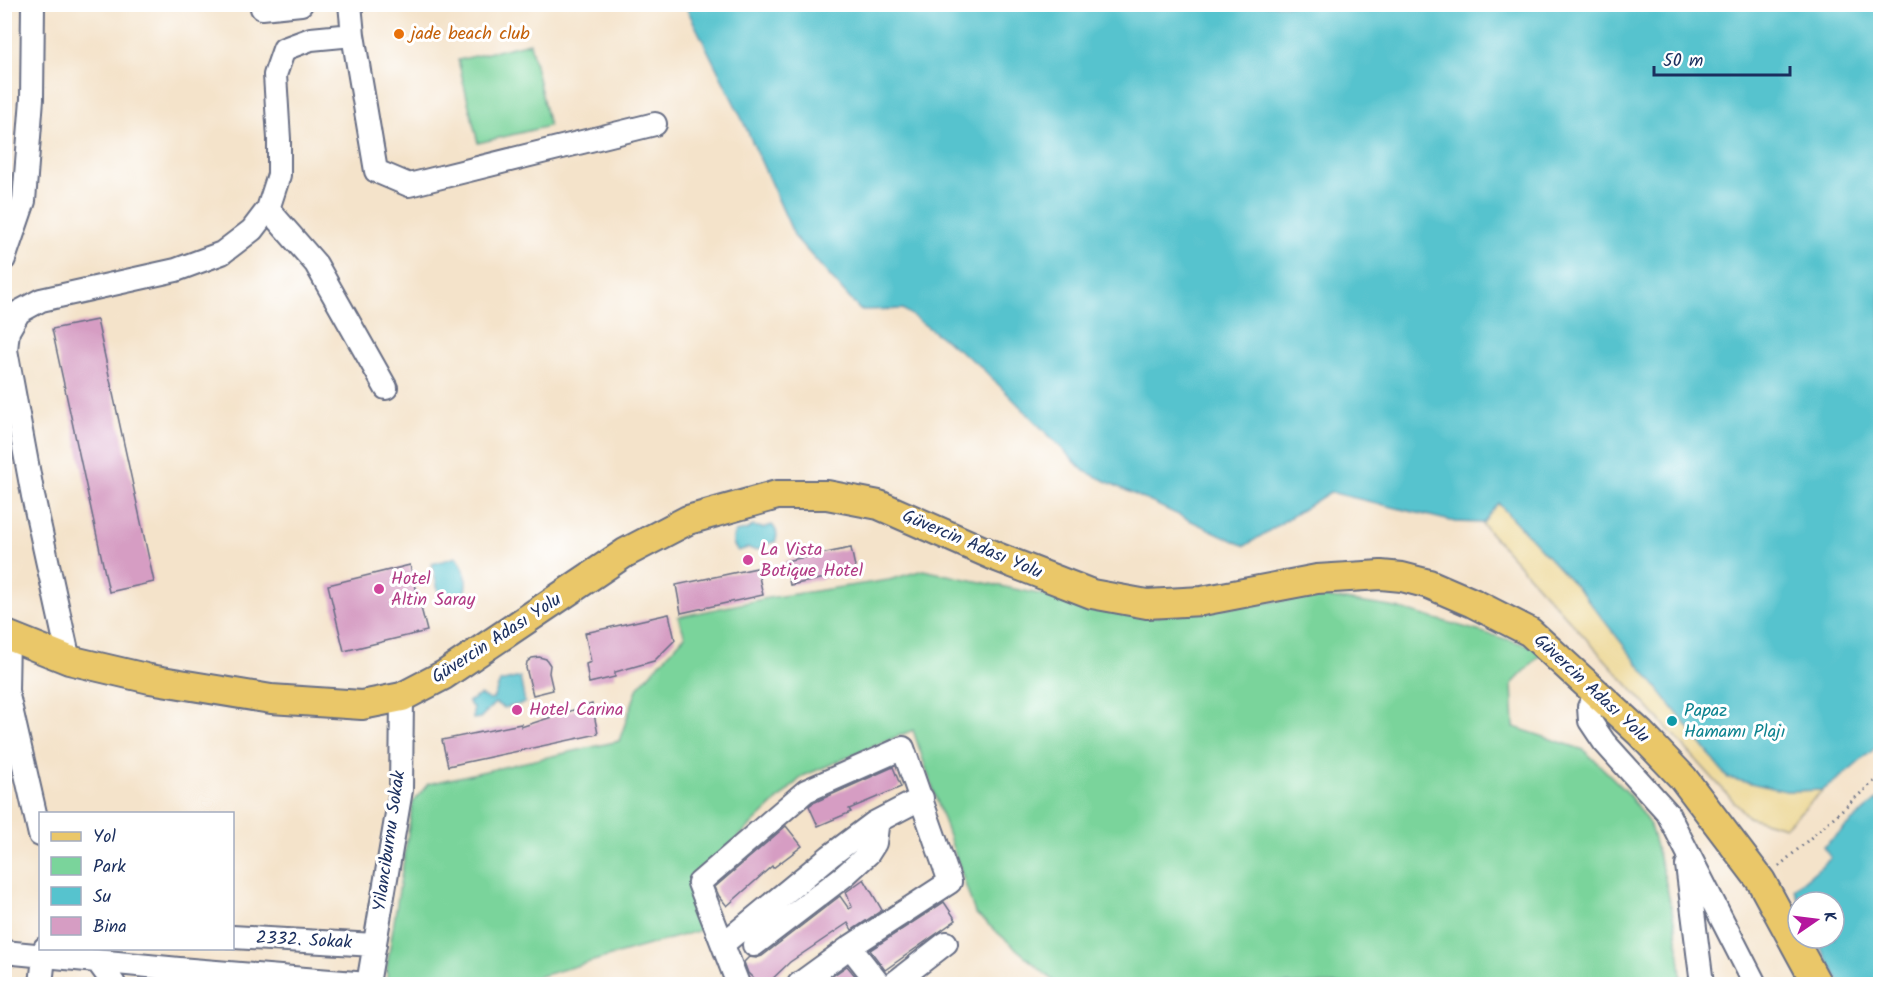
<svg xmlns="http://www.w3.org/2000/svg" width="1885" height="989" viewBox="0 0 1885 989" font-family="Kalam,sans-serif">
  <rect width="100%" height="100%" fill="#fff"/>
  <filter id="ink" filterUnits="userSpaceOnUse"><feTurbulence type="fractalNoise" baseFrequency=".0167" numOctaves="2"/><feDisplacementMap in="SourceGraphic" scale="12" xChannelSelector="R" yChannelSelector="G"/><feConvolveMatrix kernelMatrix="1 2 1 2 8 2 1 2 1" color-interpolation-filters="sRGB"/></filter>
  <filter id="wash" filterUnits="userSpaceOnUse"><feTurbulence type="fractalNoise" baseFrequency=".008" numOctaves="4" result="noise"/><feDisplacementMap in="SourceGraphic" scale="24" xChannelSelector="R" yChannelSelector="G"/><feGaussianBlur stdDeviation="1.35" result="paint"/><feColorMatrix in="noise" values="0 0 0 0 0 0 0 0 0 0 0 0 0 0 0 0 0 1.4 0 .05"/><feComposite in="paint" operator="in"/></filter>
  <g filter="url(#wash)">
    <rect width="100%" height="100%" fill="#f4e3ca"/>
    <path fill="#7ad49b" stroke="#4a827c" stroke-width="1.5" d="M530 43 549 126 478 143 458 60Z
      M923 570 1150 617 1319 596 1397 608 1545 650 1512 684 1514 727 1584 750 1627 792 1650 825 1665 879 1676 929 1682 984H1057L975 913 913 730 803 776 692 881 708 928 513 984H387V966L413 802 428 784 619 741 638 687 685 636 678 617 768 598 889 580Z"/>
    <path fill="#eeda9e" stroke="#84847e" stroke-width="1.5" d="M1498 503 1584 595 1786 791 1823 790 1785 827 1748 817 1481 523Z"/>
    <path fill="#56c3ce" stroke="#387996" stroke-width="1.5" d="M685 5H1880V744L1850 770 1823 790 1786 791 1728 778 1584 595 1498 503 1483 523 1455 522 1330 492 1245 546 1084 471 979 365 903 309 860 310 795 237 742 119Z
      M772 525C777 530 778 536 775 542L766 544 760 549 755 550 748 548 738 551C732 545 731 539 735 532L746 530 753 526 763 528Z
      M456 557C464 564 469 583 464 593L440 599 432 564Z
      M520 677 525 703 504 708 495 703 480 718 473 719V708L468 702 480 695 490 700 493 699 500 682Z
      M1880 797V984H1841L1815 938H1834V902H1799L1794 889 1831 858 1823 847Z"/>
    <g id="blocks">
      <path fill="#d69dc3" d="M97 320 154 582 109 592 52 329Z
        M851 548 856 572 790 585 785 561Z
        M410 565 427 631 344 651 328 585Z
        M757 568 763 595 681 613 676 585Z
        M669 614 675 640 654 661 615 672V677L589 683 586 664 591 662 585 633Z
        M539 657 546 659 550 665 549 673 553 690 533 695 526 668 527 662 532 658Z
        M592 704 598 734 448 766 442 740 521 724V727Z
        M893 767 901 787 849 809 851 812 818 826 809 806 813 803Z
        M786 826 802 846 773 868 772 866 727 906 719 896 715 887Z
        M864 879 882 910 852 930 848 923 790 962 767 984H759L748 973 744 962 749 957 756 958 762 956 840 896 849 909 852 907 846 892Z
        M944 902 956 920 885 970 870 950Z
        M847 966 862 984H821Z"/>
    </g>
  </g>
  <g filter="url(#ink)">
    <use href="#blocks" fill-opacity="0" stroke="#676e84" stroke-width="1.5"/>
    <g fill="none" stroke-linecap="round" stroke-linejoin="round">
      <defs>
        <path id="minor" d="M262 4V8L301 4
          M350 4 353 35
          M268 209 316 264 386 388
          M4 259 24 201 32 99 33 4
          M8 636 7 691 40 835
          M69 660 33 496 6 350 8 331 19 312 41 300 176 270 222 253 252 230 268 209 279 175V139L275 75 284 49 311 39 353 35 376 171 409 185 655 124
          M1597 693 1589 707 1590 721 1604 742 1667 812 1755 984
          M1687 865 1702 984
          M232 937 375 945
          M723 944 830 856 874 823 922 798
          M754 945 844 876 868 854 875 843 877 827 874 823
          M4 952 179 969 368 984
          M98 962 114 984
          M41 984 45 948
          M368 984 401 790 402 697
          M738 984 699 883 806 791 903 748 950 882 850 947 879 984
          M799 984 850 947
          M893 984 946 943"/>
        <path id="major" d="M4 634 69 660 150 679 271 699 362 705 402 697 444 675 625 553 688 520 777 495H827L879 505 997 557 1092 594 1147 604 1202 601 1317 579 1381 575 1402 577 1429 584 1473 603 1530 632 1640 733 1683 778 1761 881 1817 984"/>
      </defs>
      <use href="#minor" stroke="#676e84" stroke-width="26"/>
      <use href="#major" stroke="#676e84" stroke-width="32"/>
      <path stroke="#676e84" stroke-width="3" stroke-dasharray="1.5 4.5" stroke-linecap="butt" d="M1779 866 1880 776"/>
      <use href="#minor" stroke="#fff" stroke-width="22"/>
      <use href="#major" stroke="#eac769" stroke-width="28"/>
    </g>
  </g>
  <circle fill="#e8710a" stroke="#fff" stroke-width="2" cx="399" cy="34" r="6"/>
  <g fill="#d1479c" stroke="#fff" stroke-width="2">
    <circle cx="748" cy="560" r="6"/>
    <circle cx="379" cy="589" r="6"/>
    <circle cx="517" cy="710" r="6"/>
  </g>
  <circle fill="#0f9aa8" stroke="#fff" stroke-width="2" cx="1672" cy="721" r="6"/>
  <g text-anchor="middle" dominant-baseline="central" stroke-width="6" stroke-linejoin="round" paint-order="stroke">
    <g font-size="18" fill="#c56008" stroke="#fff" text-anchor="start">
      <text x="411" y="34">jade beach club</text>
    </g>
    <g font-size="18" fill="#1b2f5e" stroke="#fff">
      <text transform="translate(972 545) rotate(23)">Güvercin Adası Yolu</text>
      <text transform="translate(497 639) rotate(-33)">Güvercin Adası Yolu</text>
      <text transform="translate(1591 689) rotate(43)">Güvercin Adası Yolu</text>
      <text transform="translate(390 841) rotate(-82)">Yilanciburnu Sokak</text>
      <text transform="translate(304 941) rotate(3)">2332. Sokak</text>
    </g>
    <g font-size="18" fill="#b23c85" stroke="#fff" text-anchor="start">
      <text x="760" y="550">La Vista<tspan x="760" dy="21">Botique Hotel</tspan></text>
      <text x="391" y="579">Hotel<tspan x="391" dy="21">Altin Saray</tspan></text>
      <text x="529" y="710">Hotel Carina</text>
    </g>
    <g font-size="18" fill="#0d838f" stroke="#fff" text-anchor="start">
      <text x="1684" y="711">Papaz<tspan x="1684" dy="21">Hamamı Plajı</tspan></text>
    </g>
  </g>
  <rect width="1885" height="989" fill="none" stroke="#fff" stroke-width="24"/>
  <rect x="39" y="812" width="195" height="138" fill="#ffffff" stroke="#a4acbf" stroke-width="1.5"/>
  <rect x="51" y="832" width="30" height="9" fill="#eac769" stroke="#a4acbf" stroke-width="1.5"/>
  <text x="93" y="842" font-size="18" fill="#1b2f5e">Yol</text>
  <rect x="51" y="857" width="30" height="18" fill="#7ad49b" stroke="#a4acbf" stroke-width="1.5"/>
  <text x="93" y="872" font-size="18" fill="#1b2f5e">Park</text>
  <rect x="51" y="887" width="30" height="18" fill="#56c3ce" stroke="#a4acbf" stroke-width="1.5"/>
  <text x="93" y="902" font-size="18" fill="#1b2f5e">Su</text>
  <rect x="51" y="917" width="30" height="18" fill="#d69dc3" stroke="#a4acbf" stroke-width="1.5"/>
  <text x="93" y="932" font-size="18" fill="#1b2f5e">Bina</text>
  <g transform="translate(1816 920) rotate(76)"><circle r="28" fill="#ffffff" stroke="#a4acbf" stroke-width="1.5"/>
  <path d="M0-4.5L10 22L0 15L-10 22Z" fill="#b5179e"/>
  <text y="-9" font-size="16" font-weight="bold" text-anchor="middle" fill="#1b2f5e">K</text>
  </g>
  <path d="M1654 66v9h136v-9" fill="none" stroke="#1b2f5e" stroke-width="3"/>
  <text x="1663" y="66" font-size="18" fill="#1b2f5e" stroke="#ffffff" stroke-width="4.5" paint-order="stroke">50 m</text>
</svg>
